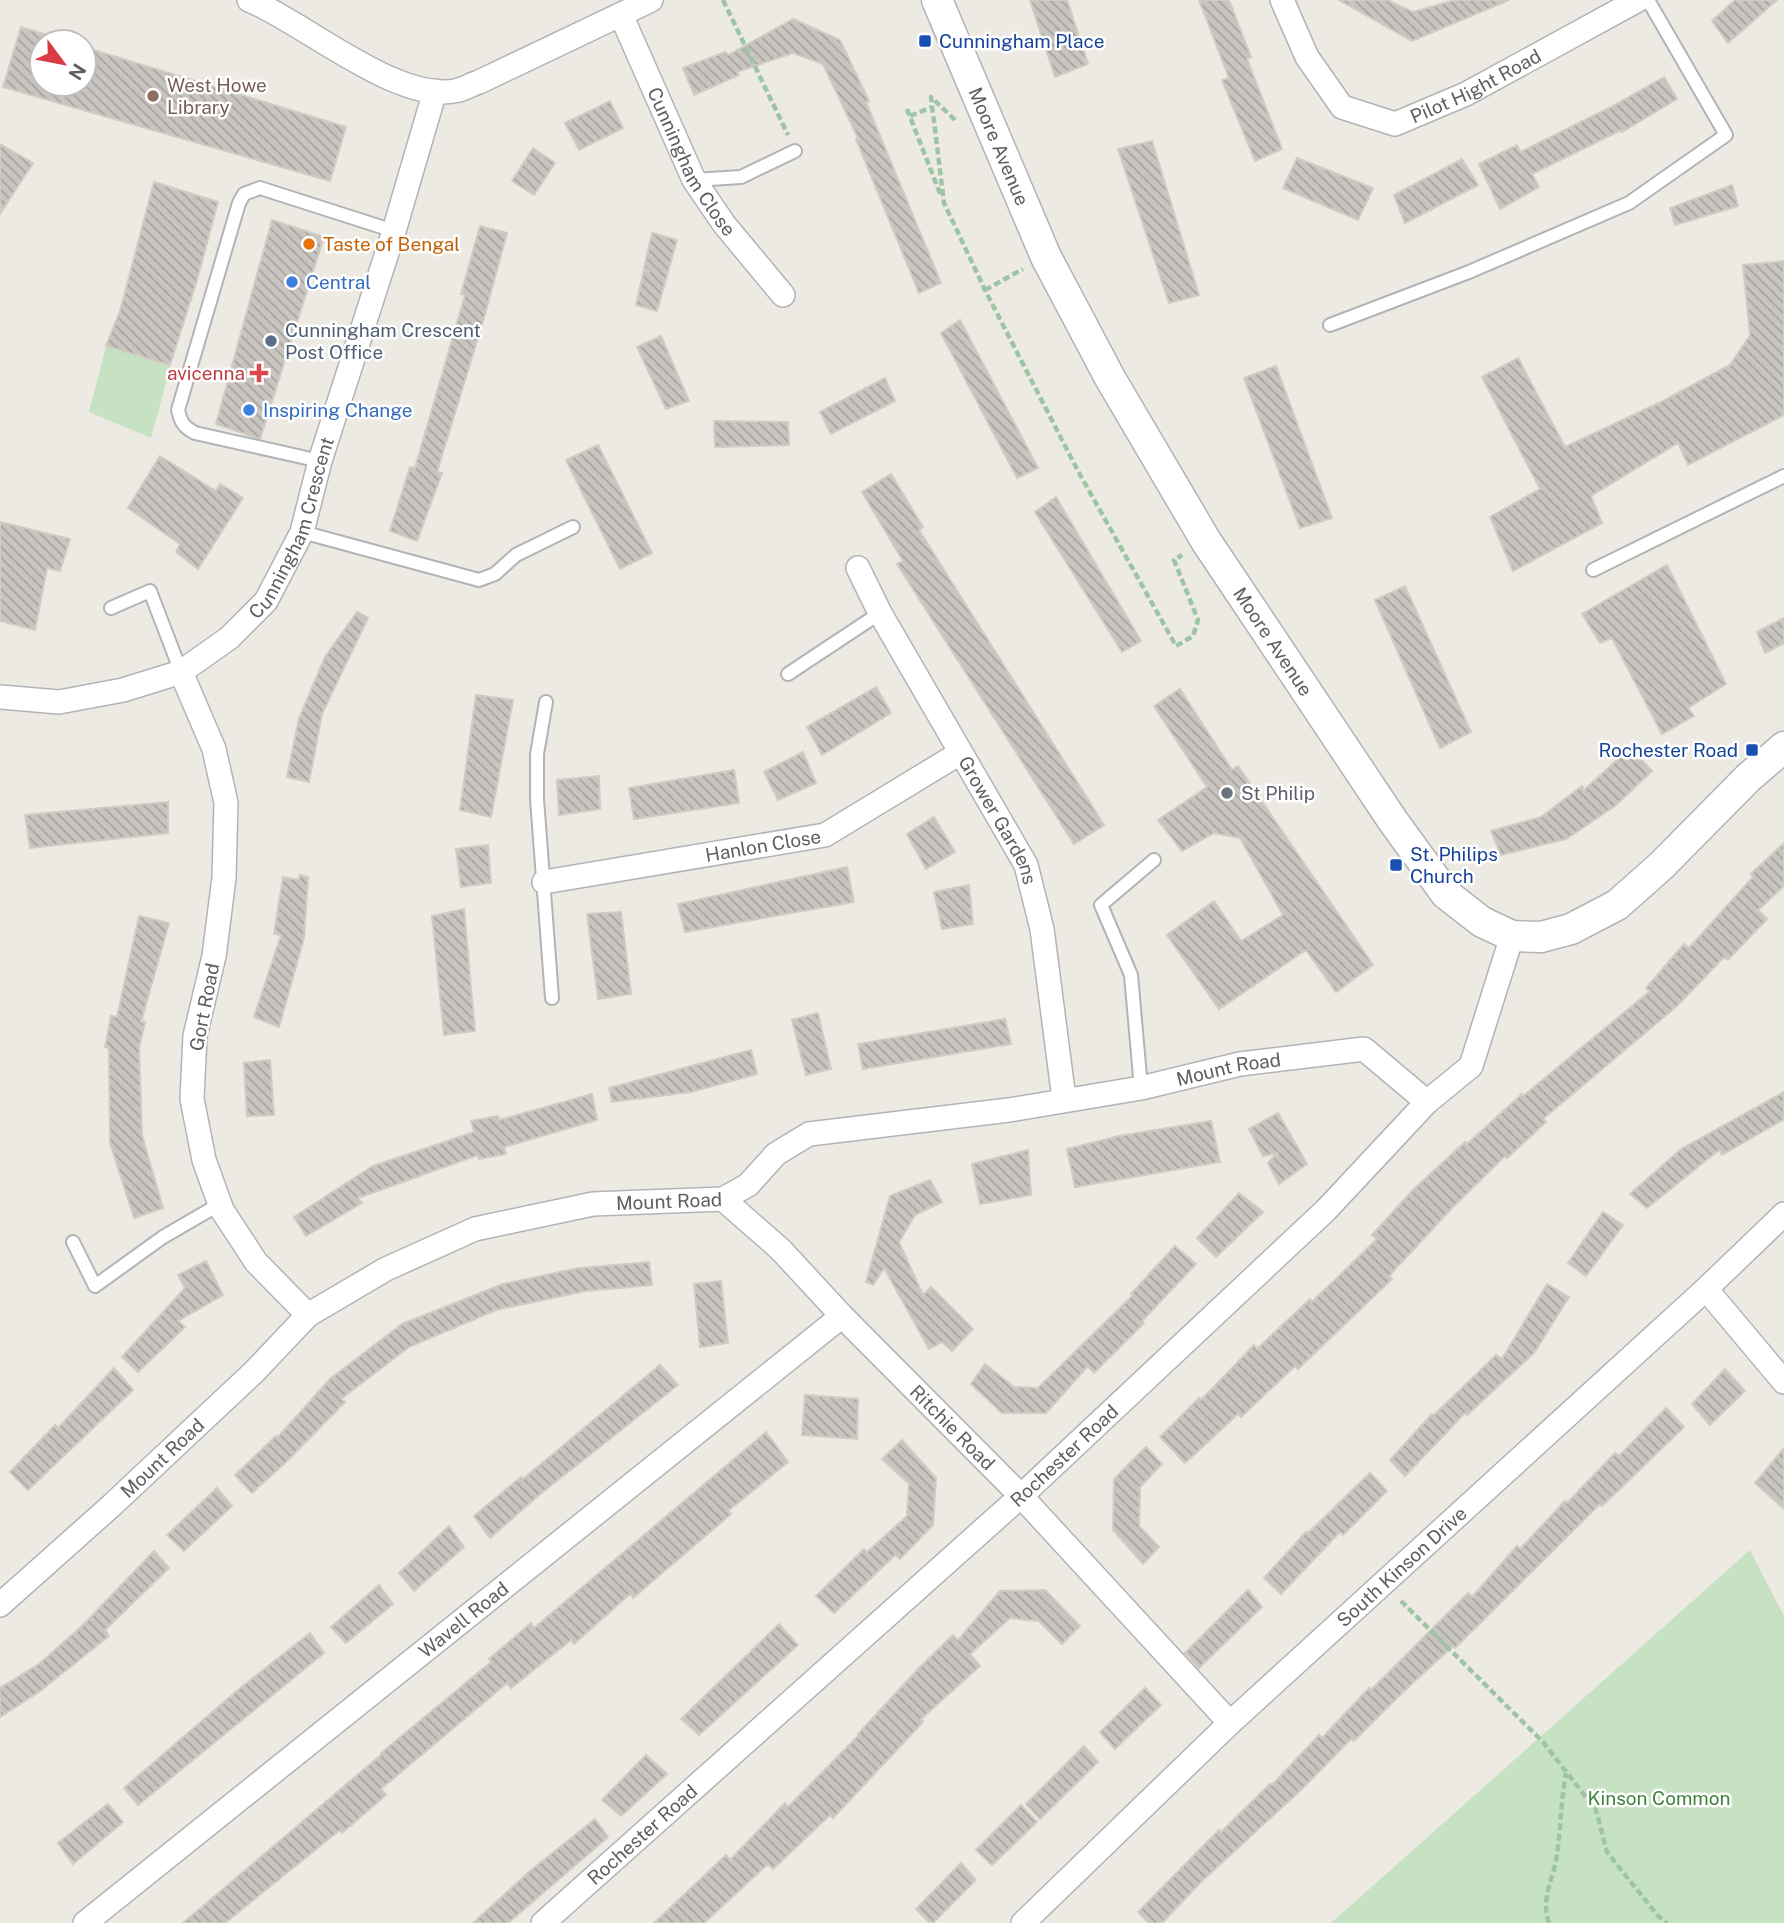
<svg xmlns="http://www.w3.org/2000/svg" width="1784" height="1923" viewBox="0 0 1784 1923" font-family="'Public Sans',sans-serif">
  <defs>
    <pattern id="building-back-hatch" width="6" height="6" patternUnits="userSpaceOnUse" patternTransform="scale(1.75)"><rect width="6" height="6" fill="#c8c5c0"/><path d="M-1 5l2 2M0 0l6 6M5-1l2 2" fill="none" stroke="#a6a3a0"/></pattern>
  </defs>
  <rect width="100%" height="100%" fill="#edeae4"/>
  <path fill="#c6e2c2" d="M106 346 171 365 151 438 89 412Z
    M1750 1550 1784 1616V1923H1331Z"/>
  <path fill="url(#building-back-hatch)" stroke="#d1cbc2" stroke-width="2" d="M1030 0H1067L1088 64 1055 77Z
    M1199 0H1229L1251 57 1247 59 1282 149 1255 161 1222 80 1229 78Z
    M1339 0H1387L1413 12 1455 0H1509L1412 41Z
    M1735 0H1777L1728 43 1712 21Z
    M793 19 840 40 869 101 866 102 941 283 919 293 856 139 858 138 823 64 793 53 737 72 739 75 694 95 683 68 725 52 728 55Z
    M21 27 69 42H42V84H84V47L346 127 330 181 3 87Z
    M1664 77 1677 99 1622 132 1621 130 1532 174 1539 187 1500 209 1479 164 1517 145 1520 152 1613 106Z
    M610 101 623 128 579 150 565 123Z
    M1152 141 1199 295 1169 303 1118 149Z
    M0 144 33 163 0 214Z
    M533 148 555 163 534 195 512 181Z
    M1297 158 1373 188 1358 220 1283 188Z
    M1462 159 1478 185 1405 223 1394 195Z
    M154 182 218 202 197 280 170 365 106 346 120 311Z
    M1732 185 1738 206 1675 225 1670 208Z
    M272 220 324 237 260 439 216 424Z
    M480 226 507 233 484 318 437 472 442 473 417 541 390 531 410 467 415 468 465 295 461 294Z
    M652 233 677 240 657 311 636 305 644 270 650 272 644 268Z
    M1784 261V415L1688 465 1678 443 1591 496 1602 523 1513 571 1490 517 1540 489 1482 377 1518 358 1565 447 1661 402 1730 365 1750 335 1743 265Z
    M960 320 1038 468 1017 478 941 333Z
    M661 336 689 401 666 409 637 347Z
    M1276 366 1332 518 1300 528 1244 378Z
    M885 378 895 401 831 434 820 412Z
    M714 421 788 422 789 445 715 447Z
    M598 445 652 553 620 569 566 460Z
    M160 456 216 491 220 484 243 498 198 569 176 552 180 544 128 508Z
    M891 474 923 527 919 530 1104 825 1074 844 897 564 903 561 862 492Z
    M1056 497 1141 641 1122 652 1035 512Z
    M0 522 70 539 60 571 47 568 35 630 0 621Z
    M1667 565 1726 684 1688 708 1694 716 1662 734 1612 638 1600 643 1582 614Z
    M1405 586 1471 732 1440 748 1375 600Z
    M357 612 368 618 322 714 309 782 287 777 299 718 325 657Z
    M1784 618V643L1765 653 1757 632Z
    M876 687 891 713 822 755 807 727Z
    M1180 689 1232 770 1238 766 1373 965 1336 992 1306 950 1219 1009 1167 935 1214 901 1241 941 1283 915 1240 838 1214 833 1182 851 1158 820 1207 787 1154 706Z
    M476 695 513 700 491 817 460 810Z
    M1630 748 1652 771 1615 806 1566 839 1501 855 1491 831 1541 817 1582 786 1584 790Z
    M803 752 816 783 778 800 764 772Z
    M734 770 739 803 634 819 629 788Z
    M599 776 600 809 559 815 557 780Z
    M168 802V833L30 848 25 815Z
    M934 817 955 852 926 869 907 834Z
    M1784 843V886L1758 910 1767 919 1728 960 1724 957 1677 1006 1543 1119 1546 1122 1507 1158 1505 1156 1451 1209 1389 1276 1392 1279 1298 1369 1295 1366 1241 1417 1238 1414 1185 1463 1160 1437 1199 1398 1201 1400 1254 1345 1257 1349 1310 1299 1312 1302 1377 1239 1372 1235 1412 1191 1465 1142 1467 1144 1522 1094 1523 1096 1650 991 1646 988 1684 944 1689 948 1753 877 1751 874Z
    M488 845 491 883 461 887 456 849Z
    M847 867 854 902 685 932 678 904Z
    M300 875 308 877 304 938 279 1027 254 1017 281 935 274 934 283 877 299 880Z
    M969 885 973 924 942 929 934 892Z
    M464 909 475 1031 444 1035 432 916Z
    M621 912 631 994 598 999 587 914Z
    M139 916 169 923 141 1022H145L139 1048 142 1135 163 1208 134 1218 110 1143 109 1048 105 1047 111 1016 117 1017Z
    M818 1013 831 1069 806 1075 792 1020Z
    M1005 1019 1011 1044 863 1069 858 1044Z
    M751 1050 757 1074 691 1092 612 1102 609 1088Z
    M270 1060 274 1115 247 1116 244 1063Z
    M1784 1092V1119L1722 1155 1719 1150 1647 1208 1630 1194 1681 1149Z
    M592 1094 597 1120 504 1147 506 1154 479 1159 478 1155 358 1198 362 1203 306 1236 294 1217 373 1166 474 1132 471 1121 498 1116 499 1120Z
    M1278 1113 1307 1164 1279 1184 1268 1163 1277 1153 1263 1156 1249 1129Z
    M1211 1121 1220 1162 1075 1187 1067 1149 1119 1136Z
    M1028 1150 1031 1195 980 1204 972 1164Z
    M930 1180 942 1202 915 1215 899 1242 923 1295 931 1287 973 1329 952 1351 942 1342 929 1349 884 1268 873 1285 866 1282 890 1196Z
    M1239 1193 1263 1212 1216 1257 1197 1238Z
    M1603 1212 1623 1225 1586 1276 1568 1263Z
    M1175 1246 1196 1264 1142 1321 1144 1323 1094 1373 1088 1366 1046 1413H1002L971 1384 985 1364 1014 1387 1038 1388 1133 1295 1131 1294Z
    M206 1261 223 1295 178 1321 185 1327 138 1372 122 1357 185 1288 178 1275Z
    M649 1262 652 1285 586 1291 496 1310 409 1347 341 1399 345 1402 286 1462 252 1493 235 1475 276 1436 277 1438 330 1379 402 1324 503 1284 579 1268Z
    M721 1281 728 1343 700 1347 694 1284Z
    M1547 1284 1569 1297 1534 1353 1467 1415 1465 1413 1405 1476 1390 1460 1432 1414 1434 1415 1496 1355 1502 1359Z
    M660 1365 678 1385 539 1495 490 1538 474 1516 521 1477 523 1479Z
    M114 1368 133 1390 28 1490 10 1472 55 1425 58 1428Z
    M1725 1369 1745 1391 1710 1425 1692 1404Z
    M805 1395 858 1399 857 1439 802 1435Z
    M1666 1408 1684 1427 1602 1506 1600 1504 1455 1648 1453 1646 1402 1693 1354 1741 1351 1739 1302 1789 1202 1881 1162 1923H1149L1138 1912 1219 1830 1221 1832 1270 1784 1272 1785 1319 1735 1322 1738 1369 1688 1371 1690 1468 1593 1472 1597 1517 1546 1520 1549 1565 1501 1567 1503 1615 1453 1619 1456Z
    M766 1432 788 1462 728 1511 731 1514 633 1598 630 1594 574 1644 571 1640 511 1688 507 1683 381 1789 386 1795 342 1833 340 1830 225 1923H183L382 1754 381 1753 491 1662 489 1659 531 1623 534 1628Z
    M902 1440 936 1478 933 1525 900 1559 895 1555 834 1613 816 1596 864 1549 867 1552 907 1516 909 1484 882 1459Z
    M1146 1447 1162 1464 1140 1487 1139 1526 1159 1547 1143 1564 1113 1530 1114 1479Z
    M1784 1448V1509L1755 1483Z
    M1370 1473 1387 1491 1343 1535 1340 1532 1281 1594 1264 1578 1306 1532 1308 1533Z
    M217 1488 232 1506 184 1551 167 1535Z
    M449 1526 464 1547 414 1591 399 1573Z
    M154 1551 169 1568 105 1630 109 1636 39 1692 0 1717V1688L39 1664 82 1626Z
    M379 1585 393 1604 346 1643 331 1627Z
    M1045 1590 1080 1626 1062 1644 1039 1621 1010 1618 970 1654 980 1666 921 1719 923 1722 833 1818 830 1815 773 1869 768 1864 704 1923H654L726 1855 730 1860 785 1803 788 1807 859 1735 858 1734 919 1668 953 1635 958 1640 1000 1591Z
    M1248 1590 1262 1607 1199 1668 1185 1653Z
    M779 1624 798 1645 699 1735 681 1719Z
    M310 1633 324 1653 138 1805 124 1788 239 1689Z
    M1145 1688 1161 1705 1115 1749 1100 1732Z
    M1084 1746 1098 1762 1040 1819 1026 1804Z
    M646 1755 667 1774 621 1816 602 1800Z
    M108 1804 123 1822 73 1864 58 1843Z
    M1021 1805 1037 1822 992 1865 976 1850Z
    M595 1819 608 1837 508 1923H473L530 1871Z
    M961 1863 976 1880 933 1923H930L916 1909Z"/>
  <g fill="none" stroke-linecap="round" stroke-linejoin="round">
    <defs>
      <path id="service" d="M694 180 741 177 795 151
        M1330 325 1469 272 1629 203 1726 135 1648 0
        M320 461 195 433C184 427 181 423 178 410L239 203 244 194 260 188 394 231
        M302 532 479 580 495 574 516 555 573 527
        M1593 570 1784 476
        M111 608 150 591 181 672
        M788 674 880 613
        M546 702 537 754V799L552 998
        M1141 1088 1131 975 1101 905 1154 860
        M73 1242 95 1286 163 1237 220 1204"/>
      <g id="minor">
        <path d="M249 0C304 22 400 106 459 90 466 88 472 84 479 82L651 0"/>
        <path id="s1" d="M1282 0 1307 57 1342 107 1395 124 1466 94 1638 0"/>
        <path id="s2" d="M621 15 694 180 724 224 783 295"/>
        <path id="s3" d="M858 568 880 613 1026 865 1042 929 1064 1099"/>
        <path d="M181 672 214 749 226 803 224 878 214 956 195 1036 192 1099 204 1160 222 1210 256 1262 308 1315"/>
        <path id="s4" d="M0 697 59 702 123 690 181 672 229 638 266 601 302 532 320 461 394 231 435 91"/>
        <path id="s5" d="M544 882 825 835 960 753"/>
        <path id="s6" d="M723 1199 781 1250 842 1316 1021 1496 1230 1723"/>
        <path d="M1706 1289 1784 1382"/>
        <path id="s7" d="M0 1605 111 1506 254 1372 308 1315 386 1269 475 1229 593 1204 723 1199 748 1185 776 1154 809 1134 1009 1110 1141 1088 1240 1064 1364 1049 1427 1102"/>
        <path id="s8" d="M85 1923 842 1316"/>
        <path id="s9" d="M543 1923 1021 1496 1326 1210 1427 1102 1471 1066 1512 936"/>
        <path id="s10" d="M1023 1923 1230 1723 1706 1289 1784 1214"/>
      </g>
      <g id="tertiary">
        <path id="s11" d="M937 0 1046 257 1110 378 1206 541 1393 821 1446 894 1482 922 1512 936 1541 937 1571 929 1617 905 1661 866 1748 778 1784 747"/>
      </g>
    </defs>
    <use href="#service" stroke="#b1b4b7" stroke-width="16"/>
    <use href="#minor" stroke="#b1b4b7" stroke-width="26"/>
    <use href="#tertiary" stroke="#b1b4b7" stroke-width="33"/>
    <path stroke="#9dc5a4" stroke-width="4.5" stroke-dasharray="7 3.5" stroke-linecap="butt" d="M723 0 788 135
      M907 109 941 196
      M910 116 932 107
      M955 120 931 97 944 203 985 290 1078 471 1176 646 1193 636 1198 620 1174 560 1182 555
      M985 290 1023 269
      M1401 1601 1543 1742 1596 1810 1607 1852 1658 1916 1667 1923
      M1549 1923C1540 1898 1554 1879 1557 1854 1561 1827 1561 1800 1566 1773"/>
    <use href="#service" stroke="#fff" stroke-width="12"/>
    <use href="#minor" stroke="#fff" stroke-width="23"/>
    <use href="#tertiary" stroke="#fff" stroke-width="30"/>
  </g>
  <g fill="#1a4fb4" stroke="#fff" stroke-width="2.5">
    <rect x="918" y="34" width="14" height="14" rx="3.5"/>
    <rect x="1745" y="743" width="14" height="14" rx="3.5"/>
    <rect x="1389" y="858" width="14" height="14" rx="3.5"/>
  </g>
  <circle fill="#8d6e63" stroke="#fff" stroke-width="2.5" cx="153" cy="96" r="7"/>
  <circle fill="#e8710a" stroke="#fff" stroke-width="2.5" cx="309" cy="244" r="7"/>
  <g fill="#3f7fe0" stroke="#fff" stroke-width="2.5">
    <circle cx="292" cy="282" r="7"/>
    <circle cx="249" cy="410" r="7"/>
  </g>
  <circle fill="#5c6f8a" stroke="#fff" stroke-width="2.5" cx="271" cy="341" r="7"/>
  <path fill="#e0444e" stroke="#fff" stroke-width="2.5" d="M255.5 362.5h7v7h7v7h-7v7h-7v-7h-7v-7h7z"/>
  <circle fill="#6b7280" stroke="#fff" stroke-width="2.5" cx="1227" cy="793" r="7"/>
  <g text-anchor="middle" dominant-baseline="central" stroke-width="5" stroke-linejoin="round" paint-order="stroke">
    <g font-size="19" fill="#164399" stroke="#fff" text-anchor="start">
      <text x="939" y="41">Cunningham Place</text>
      <text x="1738" y="750" text-anchor="end">Rochester Road</text>
      <text x="1410" y="854">St. Philips<tspan x="1410" dy="22">Church</tspan></text>
    </g>
    <g font-size="19" fill="#785e54" stroke="#fff" text-anchor="start">
      <text x="167" y="85">West Howe<tspan x="167" dy="22">Library</tspan></text>
    </g>
    <g font-size="19" fill="#5c6063" stroke="#fff">
      <text stroke="none"><textPath href="#s1" startOffset="268">Pilot Hight Road</textPath></text>
      <text stroke="none"><textPath href="#s11" startOffset="159">Moore Avenue</textPath></text>
      <text stroke="none"><textPath href="#s2" startOffset="163">Cunningham Close</textPath></text>
      <text stroke="none"><textPath href="#s4" startOffset="374">Cunningham Crescent</textPath></text>
      <text stroke="none"><textPath href="#s11" startOffset="726">Moore Avenue</textPath></text>
      <text stroke="none"><textPath href="#s3" startOffset="289">Grower Gardens</textPath></text>
      <text stroke="none"><textPath href="#s5" startOffset="222">Hanlon Close</textPath></text>
      <text transform="translate(204 1007) rotate(-79)">Gort Road</text>
      <text stroke="none"><textPath href="#s7" startOffset="1396">Mount Road</textPath></text>
      <text stroke="none"><textPath href="#s7" startOffset="808">Mount Road</textPath></text>
      <text stroke="none"><textPath href="#s6" startOffset="324">Ritchie Road</textPath></text>
      <text stroke="none"><textPath href="#s9" startOffset="700">Rochester Road</textPath></text>
      <text stroke="none"><textPath href="#s7" startOffset="219">Mount Road</textPath></text>
      <text stroke="none"><textPath href="#s10" startOffset="520">South Kinson Drive</textPath></text>
      <text stroke="none"><textPath href="#s8" startOffset="485">Wavell Road</textPath></text>
      <text stroke="none"><textPath href="#s9" startOffset="133">Rochester Road</textPath></text>
    </g>
    <g font-size="19" fill="#c56008" stroke="#fff" text-anchor="start">
      <text x="323" y="244">Taste of Bengal</text>
    </g>
    <g font-size="19" fill="#366cbe" stroke="#fff" text-anchor="start">
      <text x="306" y="282">Central</text>
      <text x="263" y="410">Inspiring Change</text>
    </g>
    <g font-size="19" fill="#4e5e75" stroke="#fff" text-anchor="start">
      <text x="285" y="330">Cunningham Crescent<tspan x="285" dy="22">Post Office</tspan></text>
    </g>
    <g font-size="19" fill="#be3a42" stroke="#fff" text-anchor="end">
      <text x="245" y="373">avicenna</text>
    </g>
    <g font-size="19" fill="#5b616d" stroke="#fff" text-anchor="start">
      <text x="1241" y="793">St Philip</text>
    </g>
    <g font-size="19" fill="#41813d" stroke="#fff">
      <text x="1659" y="1798">Kinson Common</text>
    </g>
  </g>
  <g transform="translate(63 63) rotate(122)"><circle r="33" fill="#ffffff" stroke="#bebfc1" stroke-width="2"/>
  <path d="M0-5L12 26L0 18L-12 26Z" fill="#d93d43"/>
  <text y="-10" font-size="19" font-weight="bold" text-anchor="middle" fill="#5c6063">N</text>
  </g>
</svg>
